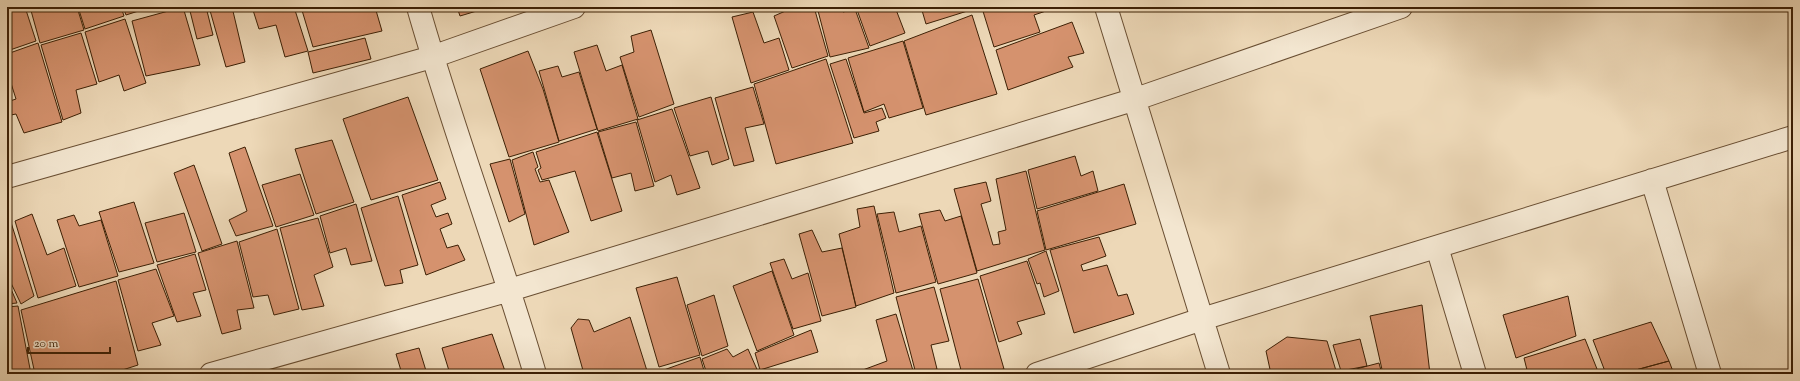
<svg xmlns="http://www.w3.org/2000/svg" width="1800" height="381" viewBox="0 0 1800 381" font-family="'Sorts Mill Goudy',serif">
  <rect width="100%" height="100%" fill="#edd8b7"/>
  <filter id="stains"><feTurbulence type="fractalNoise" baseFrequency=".005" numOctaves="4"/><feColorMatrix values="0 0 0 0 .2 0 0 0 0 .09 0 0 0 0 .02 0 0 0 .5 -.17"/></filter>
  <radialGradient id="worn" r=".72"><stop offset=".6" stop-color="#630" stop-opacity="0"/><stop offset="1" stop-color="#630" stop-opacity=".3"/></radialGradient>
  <path fill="#d5926e" stroke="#3d2005" d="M7 7H25L36 41 7 51Z
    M30 7H77L84 30 40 43Z
    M78 7H121L124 16 85 29Z
    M123 7H151L126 15Z
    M183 7 200 65 146 76 132 21Z
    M189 7H206L213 35 197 39Z
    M209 7H232L245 62 226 67Z
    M252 7H294L308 51 285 57 276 25 259 29Z
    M301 7H363L364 9 375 7 382 31 313 47Z
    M457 7H490L460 16Z
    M789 7H814L828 56 792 68 774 16 790 9Z
    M817 7H842L843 12 855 9 869 48 830 57Z
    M856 7H895L905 33 870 46Z
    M921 7H977V8L926 24Z
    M1058 7 1034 15 1040 32 994 47 982 8Z
    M753 12 764 43 779 38 789 70 751 83 732 17Z
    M972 15 997 94 926 115 904 41Z
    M125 19 146 83 124 91 119 75 99 82 85 32Z
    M1072 22 1084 53 1068 57 1073 67 1008 90 996 50Z
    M651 30 674 104 639 117 620 57 634 52 631 36Z
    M81 33 97 84 76 90 81 113 63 120 41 45Z
    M365 38 371 59 313 73 308 52Z
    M903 41 923 108 889 118 884 104 864 112 848 58Z
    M38 43 62 122 24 133 16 114 11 115 7 102 16 99 9 77 7 76V54Z
    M597 45 606 71 622 65 638 119 598 131 574 52Z
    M528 51 543 89 559 142 509 157 480 69Z
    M826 59 853 143 776 164 754 84Z
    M846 59 864 113 882 108 886 118 876 122 879 131 854 138 830 64Z
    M558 66 562 77 579 72 597 129 559 141 539 71Z
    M753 87 764 124 745 128 754 161 734 166 715 98Z
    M408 97 438 180 371 200 343 119Z
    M711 97 729 159 712 165 708 151 690 156 674 108Z
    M672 109 700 188 677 195 671 175 655 182 637 120Z
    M636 122 654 186 635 191 631 173 612 178 598 132Z
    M597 132 622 211 591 221 575 171 542 180 538 170 541 168 536 152Z
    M332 140 354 202 316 214 295 149Z
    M245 147 273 226 236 236 229 220 247 211 229 153Z
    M533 152 538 167 535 169 540 182 549 180 569 232 534 245 512 160Z
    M1075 156 1081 176 1093 171 1098 191 1037 209 1028 170Z
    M510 159 525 214 509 222 490 164Z
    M194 165 222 244 202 251 174 173Z
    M1026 171 1045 250 977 271 954 189 986 182 991 201 981 204 993 245 1000 244 998 232 1006 230 996 179Z
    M300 174 314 215 276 227 262 185Z
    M440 182 446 199 431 205 436 217 448 213 452 224 440 229 447 248 458 245 465 260 426 275 402 195Z
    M1124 184 1136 224 1046 250 1037 211Z
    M398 196 418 265 400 270 403 283 385 286 361 208Z
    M134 202 154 263 119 272 99 212Z
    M356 204 372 261 351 265 346 248 330 253 320 216Z
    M874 206 894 293 856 306 839 234 860 227 857 209Z
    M940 210 945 221 961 216 977 273 938 284 919 214Z
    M894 212 899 232 921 226 936 282 896 293 877 214Z
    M184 213 196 252 157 262 145 223Z
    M32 214 47 255 64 248 76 286 38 298 15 221Z
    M74 215 79 226 101 220 118 276 79 287 57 220Z
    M7 216H9L34 296 21 304 10 281 7 280Z
    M318 218 333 267 314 275 324 306 302 310 280 228Z
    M277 229 299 309 274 315 268 295 253 297 239 242Z
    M812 230 822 252 842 248 856 307 822 316 799 234Z
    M1099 237 1106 256 1081 265 1083 271 1107 265 1118 296 1127 294 1134 314 1074 333 1050 250Z
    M237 241 254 308 237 310 241 329 222 334 198 253Z
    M1046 251 1059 291 1044 297 1040 283 1037 284 1028 259Z
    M195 254 206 290 193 293 201 316 177 322 157 265Z
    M784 259 792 279 808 273 821 321 793 329 770 263Z
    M1027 261 1045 314 1017 322 1022 334 999 342 980 276Z
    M156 269 174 316 152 323 161 345 138 351 118 280Z
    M772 271 794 335 757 351 733 286Z
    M677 277 700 355 659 367 636 288Z
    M978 279 1004 369 980 374H962L940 289Z
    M116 281 138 365 110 374H35L21 310Z
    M934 287 949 341 931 345 937 369 916 374 896 297Z
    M11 289 17 303 7 304V290Z
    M714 295 728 346 702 356 687 305Z
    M1568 296 1576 336 1516 358 1503 315Z
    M1422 305 1430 374H1383L1370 316Z
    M18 306 31 374H7V307Z
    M896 314 914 374H852L887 361 876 320Z
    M630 317 648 374H584L571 328 578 319 589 320 594 332Z
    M1651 322 1669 361 1621 374H1606L1593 340Z
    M811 330 818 352 760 370 755 353Z
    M492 334 506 374H450L442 348Z
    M1287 337 1327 341 1337 374H1271L1266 351Z
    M1360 339 1367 366 1341 371 1333 345Z
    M1585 339 1599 374H1528L1524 358Z
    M419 348 427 374H402L396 354Z
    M727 349 733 357 748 349 759 374H707L702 359Z
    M700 357 705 374H662L661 371Z
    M1669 361 1674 374H1621Z
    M1379 363 1382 374H1337Z"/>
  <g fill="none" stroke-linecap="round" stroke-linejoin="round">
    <defs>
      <path id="minor" d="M418 7C453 130 499 251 535 374
        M1106 7 1219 374
        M7 177 432 57 574 7
        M1652 180 1710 374
        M1437 247 1475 374
        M211 374 510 290 1136 99 1401 7
        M1037 374 1202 319 1793 137"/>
    </defs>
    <use href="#minor" stroke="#694e32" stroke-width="24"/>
    <use href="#minor" stroke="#f3e6d0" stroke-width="22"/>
  </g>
  <rect width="1800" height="381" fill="none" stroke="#edd8b7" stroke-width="24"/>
  <rect x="8" y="8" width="1784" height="365" fill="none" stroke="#3d2005" stroke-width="2"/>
  <rect x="12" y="12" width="1776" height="357" fill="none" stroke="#3d2005"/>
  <path d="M28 347v6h82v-6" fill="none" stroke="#3d2005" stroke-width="2"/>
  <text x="34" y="347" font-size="12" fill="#3d2005" stroke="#f3e6d0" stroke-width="3" paint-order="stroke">20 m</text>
  <rect width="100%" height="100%" filter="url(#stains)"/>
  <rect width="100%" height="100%" fill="url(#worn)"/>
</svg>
